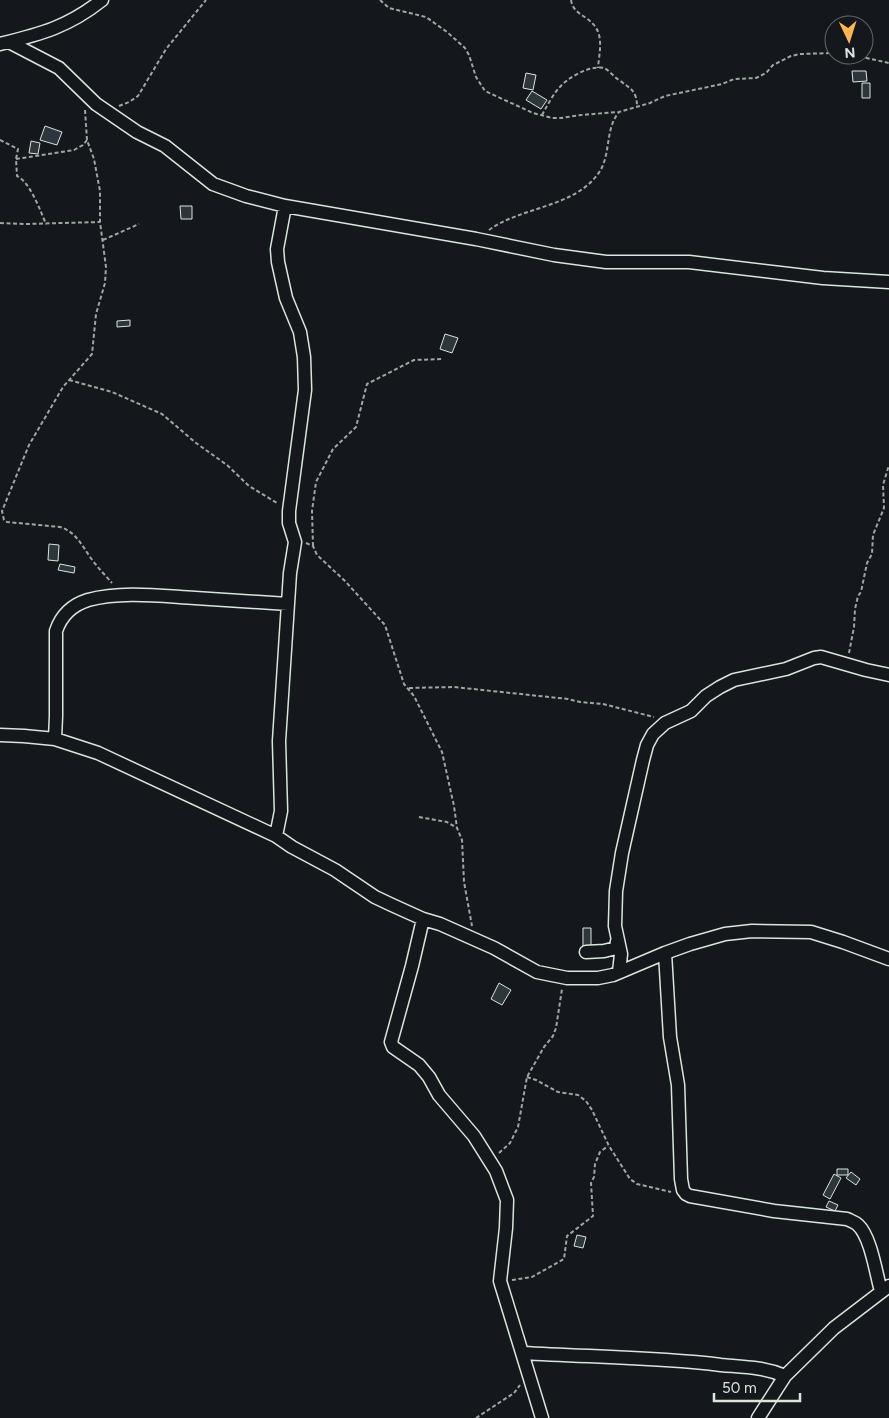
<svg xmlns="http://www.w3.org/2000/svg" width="889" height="1418" viewBox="0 0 889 1418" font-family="Figtree,sans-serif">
  <rect width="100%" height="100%" fill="#14181c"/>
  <path fill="#2c363c" stroke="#d8e6dc" d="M852 71H866L867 81 853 82Z
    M526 73 536 75 533 90 523 88Z
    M862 83H870V98H862Z
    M532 91 547 100 541 109 526 100Z
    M45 126 62 132 57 145 40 140Z
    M31 141 40 143 38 154 29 153Z
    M180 206H192V219H181Z
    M130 320V326L117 327V321Z
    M445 334 458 338 452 353 440 349Z
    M49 544 59 545 58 561 48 560Z
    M60 564 75 567 74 573 58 570Z
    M583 928H591V947H583Z
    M499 983 511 990 502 1005 491 999Z
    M837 1169H848V1175H837Z
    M851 1172 860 1179 856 1185 846 1178Z
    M834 1174 841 1178 830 1199 823 1195Z
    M829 1201 838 1205 835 1211 826 1207Z
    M577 1235 586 1237 583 1248 574 1246Z"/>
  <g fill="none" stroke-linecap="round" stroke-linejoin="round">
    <defs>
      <path id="minor" d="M9 42 59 68 96 104 137 132 165 146 213 184 246 196 285 206 476 239 554 255 606 262H689L823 278 889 282
        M0 44C41 34 68 27 102 0
        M0 735 24 736 55 739 98 753 276 836 292 847 335 870 375 897 392 905 423 919 440 924 494 948 537 972 567 978H598L613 975 665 953 690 944 725 934 752 931 811 932 843 942 889 959
        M55 739 56 716V631C61 616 72 605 88 600 122 591 160 596 195 598 226 600 257 602 288 604
        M276 836 281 811 279 741 290 573 295 542 289 523V511L305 390 304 357 300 332 286 298 278 262 277 249 285 206
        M423 919 412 966 391 1042 393 1047 419 1065 429 1077 439 1095 474 1136 496 1171 507 1200 506 1228 500 1281 542 1418
        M586 952 604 951 616 948 617 941
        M665 953 670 1037 678 1085 681 1179 683 1190 686 1194 690 1196 774 1211 847 1219C851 1221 855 1222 858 1225 871 1237 876 1274 881 1291
        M619 972 621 954 615 926 616 891 622 853 643 760 647 745 653 734 665 723 691 711 706 696 720 687 734 680 786 669 814 658 821 657 866 670 889 675
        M523 1353C589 1357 655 1357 721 1365 744 1367 764 1367 785 1376
        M758 1418 785 1376 834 1328 889 1286"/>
    </defs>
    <use href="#minor" stroke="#d8e6dc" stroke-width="15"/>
    <path stroke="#9da8a2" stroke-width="2" stroke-dasharray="4 2.5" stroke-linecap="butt" d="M380 0 389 8 426 17 447 32 465 48 469 55 476 77 485 91 533 113 552 118H561L581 115 618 112
      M571 0C573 14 586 15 594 25 604 37 599 54 598 68
      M853 55 889 63
      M119 106 129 102 138 96 166 49 206 0
      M85 110 87 140 94 159 100 191V222L106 267 105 283 96 314 92 354 63 387 29 445 2 511 4 520 7 522 60 527C77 532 83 548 93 561 99 569 106 576 112 583
      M542 115C547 106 552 96 559 88 567 78 589 65 604 68 609 70 614 77 619 80 631 89 637 91 637 107
      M0 140 18 149 16 159 17 176C30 182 40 210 46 224
      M16 159 74 150 83 145 87 140
      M0 223 26 224 100 222
      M489 230C522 206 576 208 600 171 611 153 605 129 619 112L650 103 665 96 722 84 734 79 756 78 766 73 773 65 791 56 800 54 834 53
      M103 240 139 224
      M69 380 112 392 162 414 196 443 227 465 249 486 277 503
      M306 543 313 546 317 555 345 581 385 625 404 684 414 696 442 752 454 806 457 828 462 840 464 882 472 926
      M313 546 312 511 316 482 333 449 356 427 367 384 414 360 442 359
      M849 653 854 627 855 609 858 596 861 592 867 563 872 554 873 535 884 508 883 485 889 465
      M409 688 454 687 568 699 580 702 603 704 654 717
      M419 817 447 822 457 828
      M527 1077 536 1080 558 1092 578 1095 586 1101 592 1110 609 1146 630 1179 637 1184 671 1192
      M499 1153 510 1143 518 1127 527 1077 544 1047 553 1036 556 1028 562 989
      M512 1280 532 1277 564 1259 567 1236 593 1216 591 1183 594 1177 595 1164 600 1152 608 1146
      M476 1418 514 1393 520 1385"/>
    <use href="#minor" stroke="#14181c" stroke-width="12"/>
  </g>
  <g transform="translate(849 40) rotate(176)"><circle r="24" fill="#14181c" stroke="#626a69"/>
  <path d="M0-4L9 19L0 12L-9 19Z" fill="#ffb74d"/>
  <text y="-8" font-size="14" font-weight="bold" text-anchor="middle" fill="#d8e6dc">N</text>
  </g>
  <path d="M714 1393v8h86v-8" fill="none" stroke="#d8e6dc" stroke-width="2.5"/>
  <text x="722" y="1393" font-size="15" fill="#d8e6dc" stroke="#14181c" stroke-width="4" paint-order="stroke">50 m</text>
</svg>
